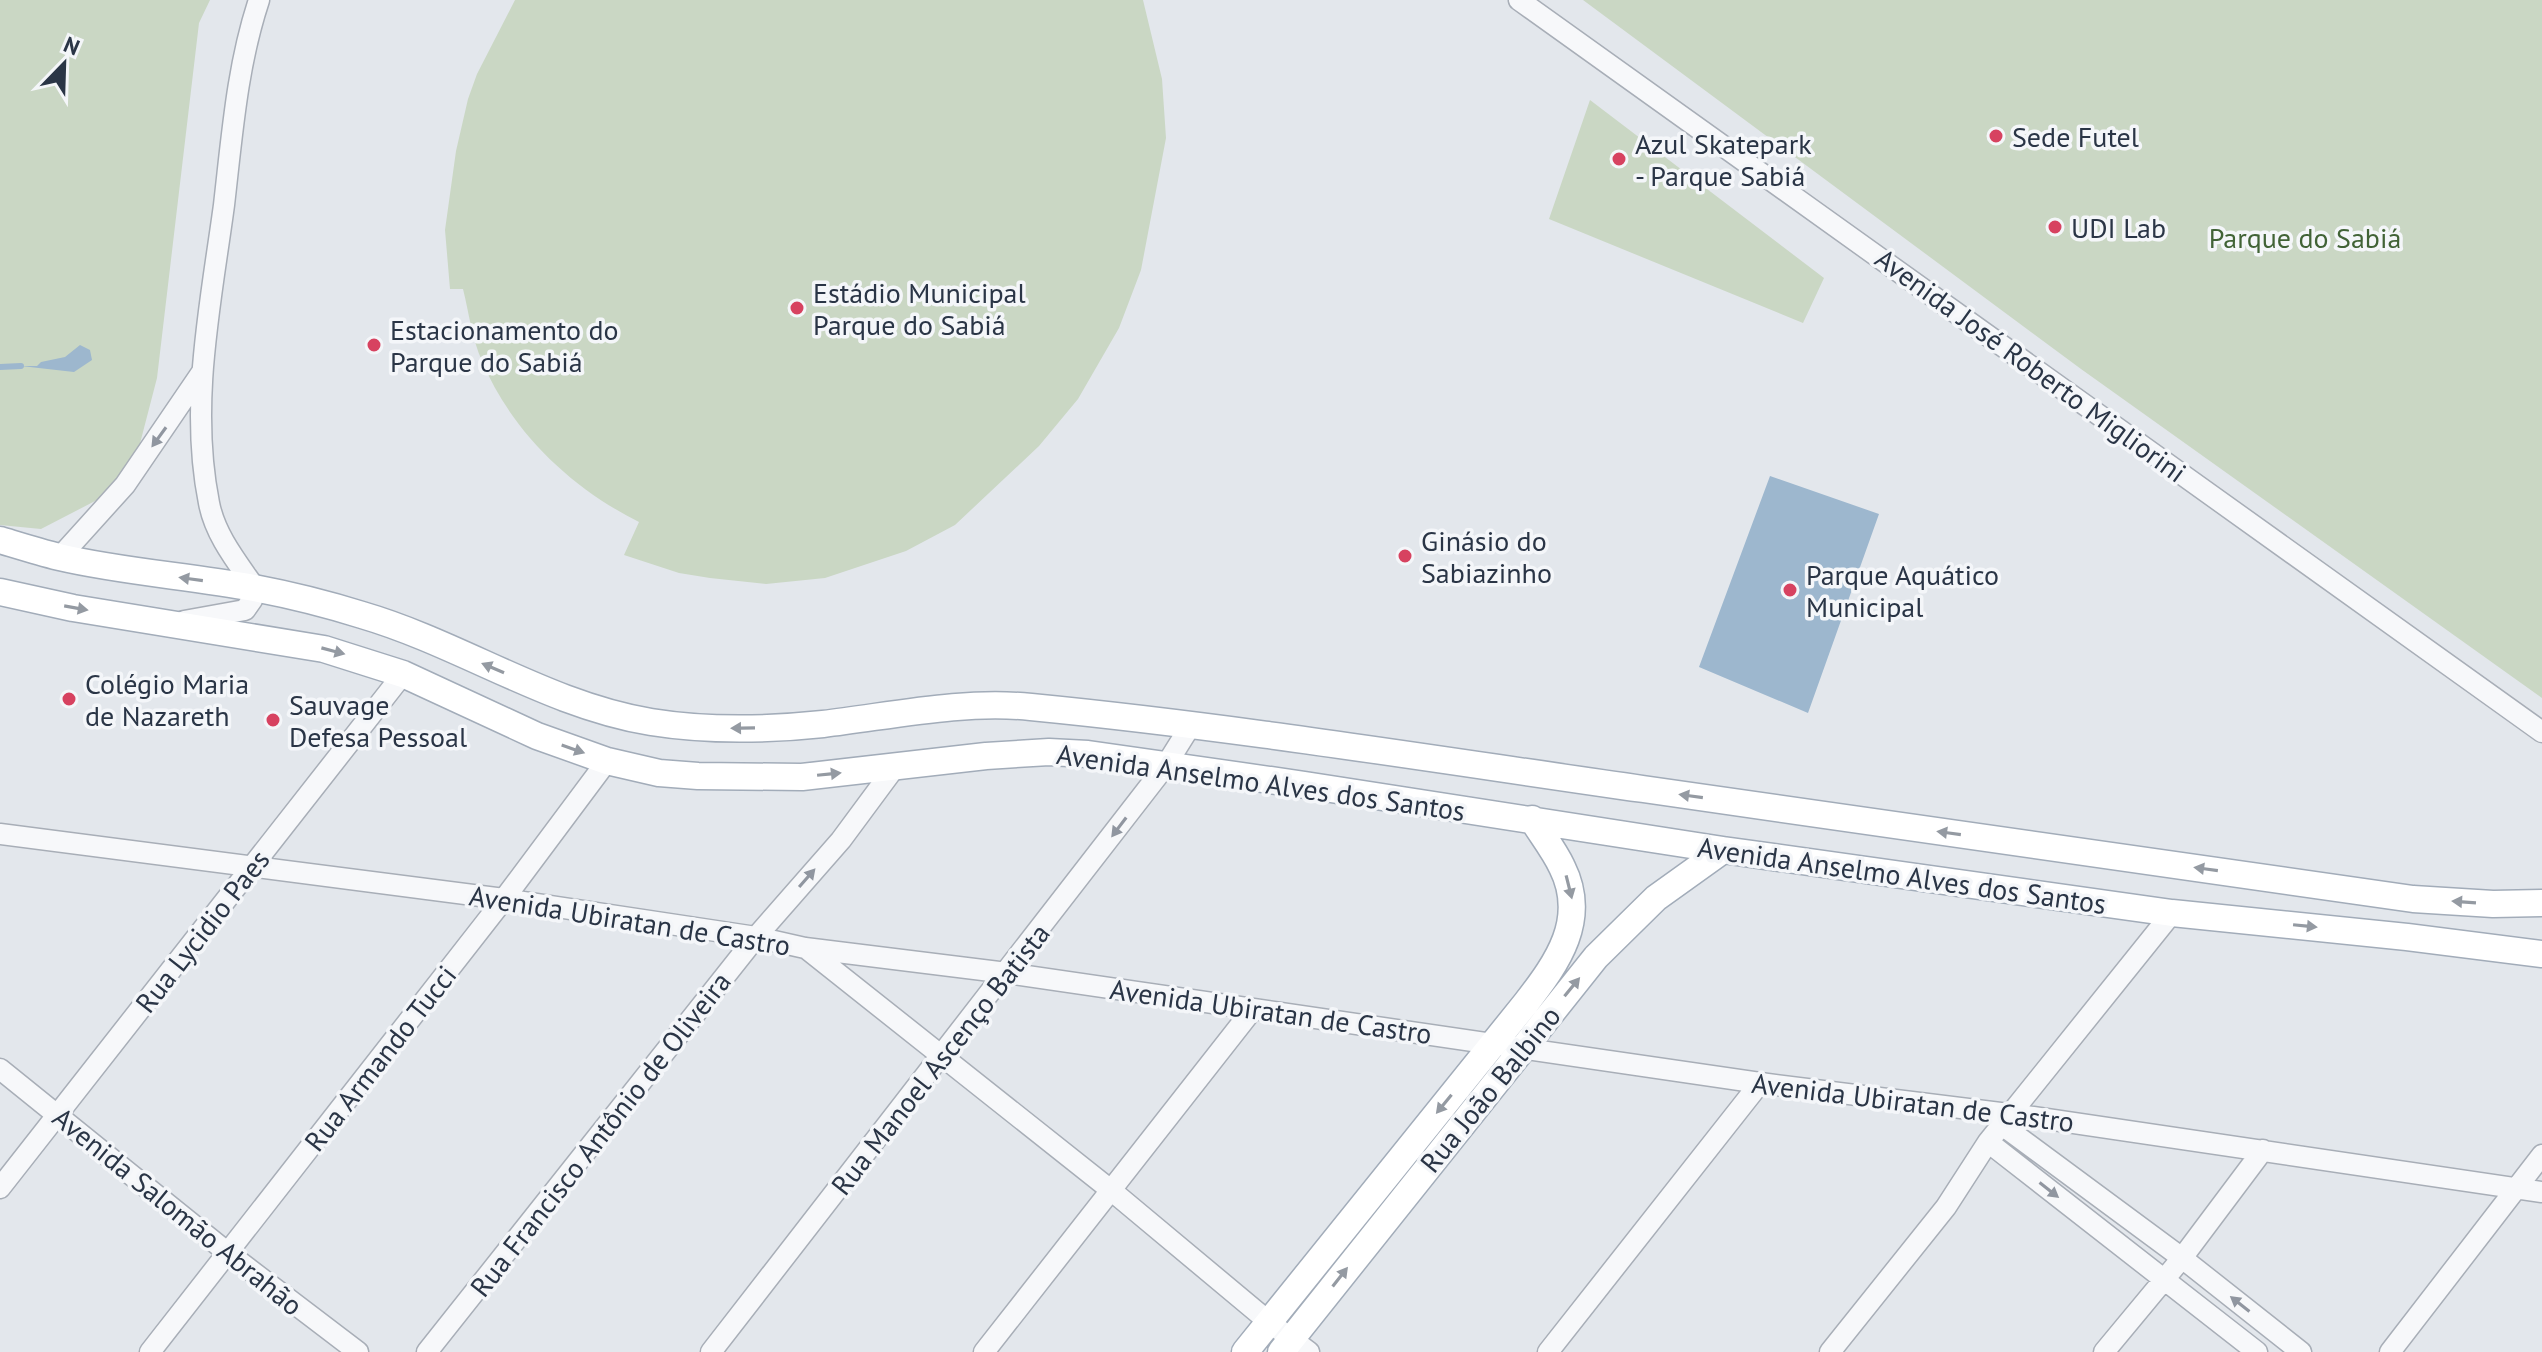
<svg xmlns="http://www.w3.org/2000/svg" width="2542" height="1352" viewBox="0 0 2542 1352" font-family="'PT Sans',sans-serif">
  <rect width="100%" height="100%" fill="#e3e7ec"/>
  <path fill="#cad7c4" d="M0 0H210L199 23 157 378 137 455 97 500 41 529 0 525Z
    M515 0H1143L1162 79 1166 138 1141 270 1119 328 1078 399 1039 446 955 525 906 551 825 578 766 584 710 578 679 573 624 555 639 522C571 488 511 431 482 361 472 339 469 313 463 289H450L445 230 456 151 468 99 477 74Z
    M1583 0H2542V698L2081 369Z
    M1590 100 1824 278 1803 323 1549 219Z"/>
  <path fill="#9db7ce" d="M80 345 90 350 92 360 74 372 21 366H37L41 362 65 357Z
    M1770 476 1879 514 1808 713 1699 667Z"/>
  <g fill="none" stroke-linecap="round" stroke-linejoin="round">
    <path stroke="#9db7ce" stroke-width="6" d="M0 367 21 366"/>
    <defs>
      <path id="minor" d="M1519 0 2542 732
        M60 557 125 485 202 372
        M184 621 245 610 252 600 255 588C237 562 215 535 209 503 189 404 211 302 224 205 232 136 237 66 259 0
        M0 834 504 899 756 937 805 948 1007 973 1760 1083 2033 1117 2542 1192
        M807 949 1112 1191 1269 1322 1309 1352
        M0 1069 228 1253 358 1352
        M2002 1125 2182 1258 2301 1352
        M1988 1142 2257 1352
        M0 1188 403 674
        M150 1352 504 899 607 761
        M427 1352 756 937 841 840 895 767
        M711 1352 1166 765 1191 725
        M984 1352 1253 1009
        M1548 1352 1760 1083
        M1830 1352 1946 1207 1988 1142 2172 913
        M2104 1352 2182 1258 2263 1150
        M2390 1352 2542 1155"/>
      <path id="major" d="M0 540C20 546 39 552 59 557 123 572 190 576 254 588 291 595 327 604 362 615 461 644 548 705 651 722 707 731 766 730 823 724 891 716 962 700 1031 707 1236 727 1439 760 1643 789 1899 827 2156 862 2413 899L2493 904 2542 903
        M0 592 73 608 324 649 403 674 537 736 607 761 659 773 698 776 802 777 986 756 1049 752 1088 754 1305 785 1723 850 2172 913 2407 937 2542 954
        M1245 1352 1526 1003C1558 962 1588 919 1562 867 1554 850 1542 835 1532 819
        M1281 1352 1596 957 1656 898 1723 850"/>
    </defs>
    <use href="#minor" stroke="#a8aeb7" stroke-width="23"/>
    <use href="#major" stroke="#a2acb9" stroke-width="29"/>
    <use href="#minor" stroke="#f7f8fa" stroke-width="20"/>
    <use href="#major" stroke="#fff" stroke-width="26"/>
  </g>
  <defs><path id="oneway-solid" d="M-6-.8H1V-3.2L6.5 0L1 3.2V.8H-6Z" transform="scale(2)"/></defs>
  <g fill="#9096a0">
    <use href="#oneway-solid" transform="translate(159 437) rotate(126)"/>
    <use href="#oneway-solid" transform="translate(1119 827) rotate(127)"/>
    <use href="#oneway-solid" transform="translate(807 878) rotate(-49)"/>
    <use href="#oneway-solid" transform="translate(2049 1190) rotate(38)"/>
    <use href="#oneway-solid" transform="translate(2240 1304) rotate(-142)"/>
  </g>
  <g fill="#949aa2">
    <use href="#oneway-solid" transform="translate(191 579) rotate(-172)"/>
    <use href="#oneway-solid" transform="translate(76 608) rotate(10)"/>
    <use href="#oneway-solid" transform="translate(333 651) rotate(15)"/>
    <use href="#oneway-solid" transform="translate(493 668) rotate(-157)"/>
    <use href="#oneway-solid" transform="translate(743 728) rotate(179)"/>
    <use href="#oneway-solid" transform="translate(573 749) rotate(19)"/>
    <use href="#oneway-solid" transform="translate(829 774) rotate(-6)"/>
    <use href="#oneway-solid" transform="translate(1691 796) rotate(-172)"/>
    <use href="#oneway-solid" transform="translate(1949 833) rotate(-172)"/>
    <use href="#oneway-solid" transform="translate(2206 869) rotate(-172)"/>
    <use href="#oneway-solid" transform="translate(1569 887) rotate(76)"/>
    <use href="#oneway-solid" transform="translate(2464 902) rotate(-176)"/>
    <use href="#oneway-solid" transform="translate(2305 926) rotate(6)"/>
    <use href="#oneway-solid" transform="translate(1572 987) rotate(-51)"/>
    <use href="#oneway-solid" transform="translate(1444 1104) rotate(129)"/>
    <use href="#oneway-solid" transform="translate(1340 1277) rotate(-52)"/>
  </g>
  <g fill="#d74260" stroke="#f4f6f9" stroke-width="3">
    <circle cx="1996" cy="136" r="8"/>
    <circle cx="1619" cy="159" r="8"/>
    <circle cx="2055" cy="227" r="8"/>
    <circle cx="797" cy="308" r="8"/>
    <circle cx="374" cy="345" r="8"/>
    <circle cx="1405" cy="556" r="8"/>
    <circle cx="1790" cy="590" r="8"/>
    <circle cx="69" cy="699" r="8"/>
    <circle cx="273" cy="720" r="8"/>
  </g>
  <g text-anchor="middle" dominant-baseline="central" stroke-width="7" stroke-linejoin="round" paint-order="stroke">
    <g font-size="28" fill="#2a3546" stroke="#f4f6f9" text-anchor="start">
      <text x="2012" y="136">Sede Futel</text>
      <text x="1635" y="143">Azul Skatepark<tspan x="1635" dy="32">- Parque Sabiá</tspan></text>
      <text x="2071" y="227">UDI Lab</text>
      <text x="813" y="292">Estádio Municipal<tspan x="813" dy="32">Parque do Sabiá</tspan></text>
      <text x="390" y="329">Estacionamento do<tspan x="390" dy="32">Parque do Sabiá</tspan></text>
      <text x="1421" y="540">Ginásio do<tspan x="1421" dy="32">Sabiazinho</tspan></text>
      <text x="1806" y="574">Parque Aquático<tspan x="1806" dy="32">Municipal</tspan></text>
      <text x="85" y="683">Colégio Maria<tspan x="85" dy="32">de Nazareth</tspan></text>
      <text x="289" y="704">Sauvage<tspan x="289" dy="32">Defesa Pessoal</tspan></text>
    </g>
    <g font-size="28" fill="#416336" stroke="#f4f6f9">
      <text x="2305" y="237">Parque do Sabiá</text>
    </g>
    <g font-size="28" fill="#2a3546" stroke="#f4f6f9">
      <text transform="translate(2031 365) rotate(36)">Avenida José Roberto Migliorini</text>
      <text transform="translate(1261 782) rotate(8)">Avenida Anselmo Alves dos Santos</text>
      <text transform="translate(1902 875) rotate(8)">Avenida Anselmo Alves dos Santos</text>
      <text transform="translate(630 920) rotate(9)">Avenida Ubiratan de Castro</text>
      <text transform="translate(202 931) rotate(-52)">Rua Lycidio Paes</text>
      <text transform="translate(1271 1011) rotate(8)">Avenida Ubiratan de Castro</text>
      <text transform="translate(380 1058) rotate(-52)">Rua Armando Tucci</text>
      <text transform="translate(940 1059) rotate(-52)">Rua Manoel Ascenço Batista</text>
      <text transform="translate(1490 1089) rotate(-51)">Rua João Balbino</text>
      <text transform="translate(1913 1102) rotate(7)">Avenida Ubiratan de Castro</text>
      <text transform="translate(600 1134) rotate(-52)">Rua Francisco Antônio de Oliveira</text>
      <text transform="translate(178 1211) rotate(39)">Avenida Salomão Abrahão</text>
    </g>
  </g>
  <g transform="translate(64 64) rotate(23)" stroke="#f4f6f9" stroke-width="6" paint-order="stroke">
  <path d="M0-6L14 30L0 20L-14 30Z" fill="#2a3546"/>
  <text y="-12" font-size="22" font-weight="bold" text-anchor="middle" fill="#2a3546">N</text>
  </g>
</svg>
